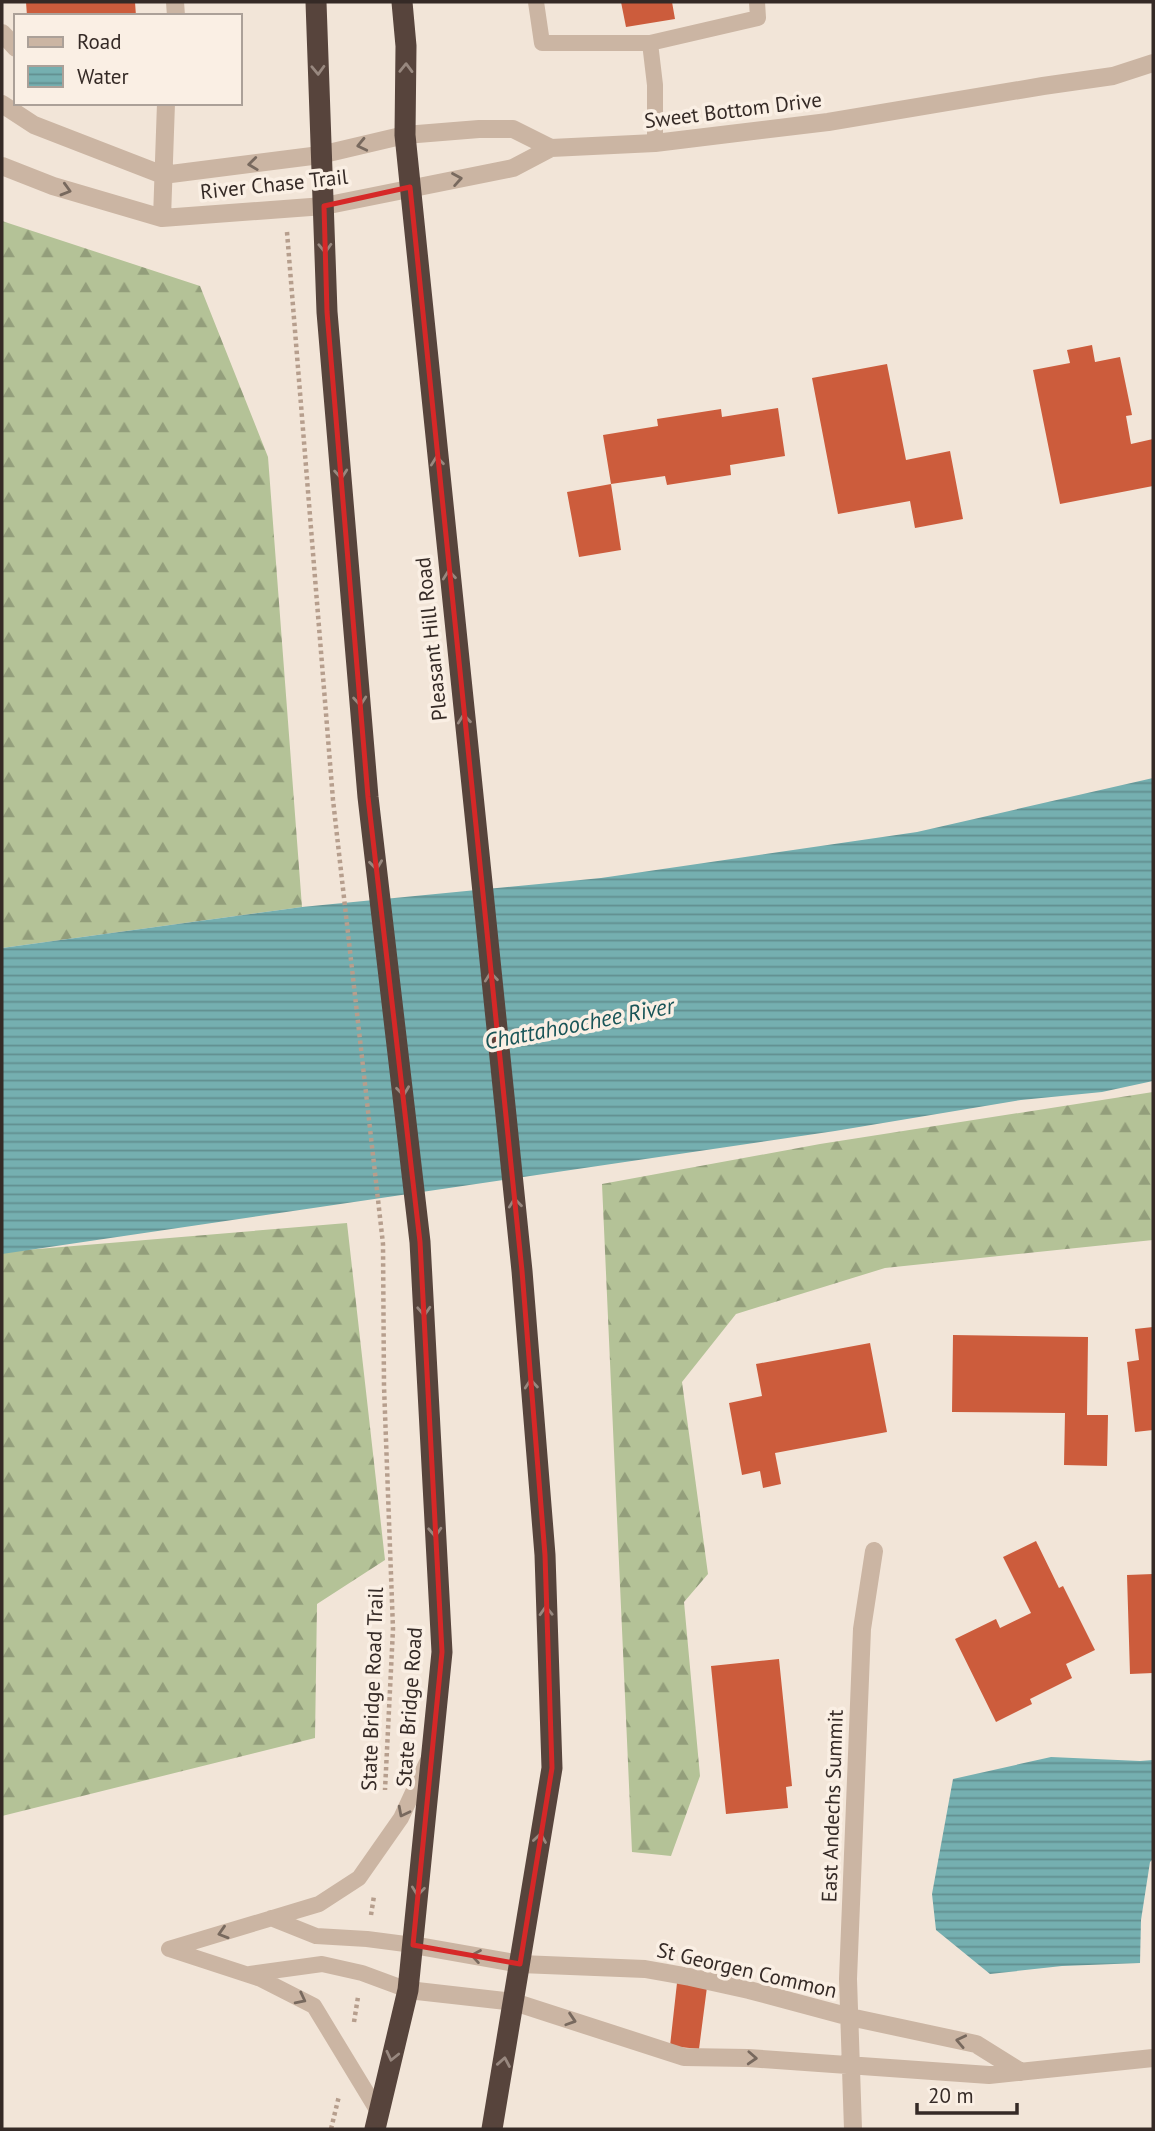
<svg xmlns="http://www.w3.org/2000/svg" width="1155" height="2131" viewBox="0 0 1155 2131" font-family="'PT Sans',sans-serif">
  <defs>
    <pattern id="forest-firs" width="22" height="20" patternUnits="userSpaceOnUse" patternTransform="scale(1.75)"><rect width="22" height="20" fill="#b4c297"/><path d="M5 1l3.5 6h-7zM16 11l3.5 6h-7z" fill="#939e7b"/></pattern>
    <pattern id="water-rules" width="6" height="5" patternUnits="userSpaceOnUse" patternTransform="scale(1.75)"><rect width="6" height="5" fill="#75afb0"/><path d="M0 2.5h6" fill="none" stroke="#618f8f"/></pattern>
  </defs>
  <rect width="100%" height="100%" fill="#f2e5d8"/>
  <path fill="url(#forest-firs)" d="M2 221 200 286 268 457 302 907 2 948Z
    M1153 1092V1240L885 1268 736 1314 682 1382 708 1574 684 1602 700 1776 671 1856 632 1852 602 1184 820 1144Z
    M347 1223 385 1560 317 1604 315 1738 2 1816V1252Z"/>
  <path fill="url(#water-rules)" d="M1153 778V1081L1102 1092 1021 1100 835 1131 2 1254V948L302 907 601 878 917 832Z
    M1051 1757 1140 1761 1153 1760V1859L1150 1862 1141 1920 1140 1963 1062 1966 990 1974 936 1930 932 1894 953 1779Z"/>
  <path fill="#cc5c3c" d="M26 2H135L136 16H27Z
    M621 2H672L675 19 626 27Z
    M1092 345 1095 362 1120 357 1132 415 1126 416 1131 444 1153 439V486L1060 504 1033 370 1070 363 1067 350Z
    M887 364 906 460 950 451 963 519 915 528 910 501 838 514 812 378Z
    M778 408 785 456 730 465 731 475 667 485 665 476 611 484 603 435 658 426 657 419 721 409 722 417Z
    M611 484 621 550 579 557 567 492Z
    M1153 1327V1430L1135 1432 1127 1362 1139 1360 1135 1329Z
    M953 1335 1088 1337 1087 1415H1108L1107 1466 1064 1465 1065 1413 952 1412Z
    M870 1343 887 1432 775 1453 781 1484 763 1488 760 1471 742 1475 729 1403 762 1396 756 1364Z
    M1036 1541 1059 1588 1063 1586 1095 1650 1066 1664 1072 1678 1030 1699 1032 1704 996 1722 955 1639 996 1619 1000 1628 1031 1613 1003 1557Z
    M1153 1574V1673L1130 1674 1127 1575Z
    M779 1659 792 1786 786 1787 788 1808 726 1814 711 1666Z
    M677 1983 707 1987 699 2049 670 2046Z"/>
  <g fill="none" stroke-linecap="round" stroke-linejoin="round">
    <path stroke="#b69e8d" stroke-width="4.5" stroke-dasharray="3.5 3.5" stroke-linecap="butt" d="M287 232 333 800 383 1244 384 1386 393 1629 385 1790
      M371 1915 374 1896
      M354 2022 358 1997
      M331 2129 339 2096"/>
    <path stroke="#cbb5a3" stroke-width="16" d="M536 2 542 43H650L655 85V143
      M650 43 758 18 757 2
      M271 1918 316 1936 367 1939 413 1945
      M169 1949 319 1904 359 1878 401 1818 427 1762
      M169 1949 261 1979 314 2006 379 2113
      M250 1974 322 1964 362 1973 408 1990"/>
    <path stroke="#cbb5a3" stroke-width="18" d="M175 2 176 16
      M2 33 16 48
      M2 104 34 125 163 175 320 155 405 135 479 129H513L551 148 655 143 828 122 1043 86 1113 76 1153 63
      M2 166 53 186 162 218 324 206 513 168 551 148
      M162 218 166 103
      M413 1945 520 1964 645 1969 690 1977 749 1990 850 2017 976 2044 1021 2072
      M408 1990 514 2002 684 2057 748 2058 989 2075 1153 2058
      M853 2129 848 1979 862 1629 874 1551"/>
    <path stroke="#57443c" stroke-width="21" d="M316 2 327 312 368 797 420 1242 442 1652 408 1990 375 2129
      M402 2 406 46 405 135 522 1271 545 1555 552 1768 492 2129"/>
  </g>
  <defs><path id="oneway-chevron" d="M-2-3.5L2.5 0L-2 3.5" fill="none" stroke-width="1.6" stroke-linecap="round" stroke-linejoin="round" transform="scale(1.75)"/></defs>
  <g stroke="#98887f">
    <use href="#oneway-chevron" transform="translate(406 68) rotate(-89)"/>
    <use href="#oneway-chevron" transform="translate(318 70) rotate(88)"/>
    <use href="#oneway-chevron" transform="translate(325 248) rotate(88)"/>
    <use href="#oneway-chevron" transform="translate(437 461) rotate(-96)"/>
    <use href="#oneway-chevron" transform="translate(341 474) rotate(85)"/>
    <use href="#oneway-chevron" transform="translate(449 575) rotate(-96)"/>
    <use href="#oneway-chevron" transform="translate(360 701) rotate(85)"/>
    <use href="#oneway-chevron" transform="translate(464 719) rotate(-96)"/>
    <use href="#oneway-chevron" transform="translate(376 865) rotate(83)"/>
    <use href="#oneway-chevron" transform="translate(491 977) rotate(-96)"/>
    <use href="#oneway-chevron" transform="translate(403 1091) rotate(83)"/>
    <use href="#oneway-chevron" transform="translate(515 1203) rotate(-96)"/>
    <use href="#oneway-chevron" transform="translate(424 1311) rotate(87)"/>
    <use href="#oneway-chevron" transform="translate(531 1384) rotate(-95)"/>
    <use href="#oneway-chevron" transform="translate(435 1532) rotate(87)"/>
    <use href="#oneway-chevron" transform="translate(546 1611) rotate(-92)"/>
    <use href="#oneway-chevron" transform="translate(540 1838) rotate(-81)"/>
    <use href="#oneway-chevron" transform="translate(418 1891) rotate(96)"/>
    <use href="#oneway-chevron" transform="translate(392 2056) rotate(103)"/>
    <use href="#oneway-chevron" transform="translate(504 2062) rotate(-80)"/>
  </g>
  <g stroke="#78695e">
    <use href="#oneway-chevron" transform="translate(362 145) rotate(167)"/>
    <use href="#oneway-chevron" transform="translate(253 164) rotate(173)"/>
    <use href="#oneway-chevron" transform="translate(457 179) rotate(-10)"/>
    <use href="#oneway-chevron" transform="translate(66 190) rotate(16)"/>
    <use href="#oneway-chevron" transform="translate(403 1812) rotate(117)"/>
    <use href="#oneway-chevron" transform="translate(223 1933) rotate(163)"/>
    <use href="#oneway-chevron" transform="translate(476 1956) rotate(-170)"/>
    <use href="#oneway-chevron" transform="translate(301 1999) rotate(27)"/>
    <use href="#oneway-chevron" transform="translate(571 2020) rotate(18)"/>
    <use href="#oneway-chevron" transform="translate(961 2041) rotate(-168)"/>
    <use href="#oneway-chevron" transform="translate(752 2058) rotate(3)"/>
  </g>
  <path fill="none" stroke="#d62828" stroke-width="5" stroke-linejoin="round" d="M410 187 522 1271 545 1555 552 1768 520 1964 413 1945 442 1652 420 1242 368 797 327 312 324 206Z"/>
  <g text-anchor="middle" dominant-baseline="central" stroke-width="7" stroke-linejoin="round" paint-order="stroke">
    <g font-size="21" fill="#352a26" stroke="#faefe4">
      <text transform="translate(733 110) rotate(-7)">Sweet Bottom Drive</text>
      <text transform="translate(274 184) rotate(-6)">River Chase Trail</text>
      <text transform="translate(431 639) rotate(-96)">Pleasant Hill Road</text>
      <text transform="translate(372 1689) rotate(-88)">State Bridge Road Trail</text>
      <text transform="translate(409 1707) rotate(-86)">State Bridge Road</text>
      <text transform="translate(832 1806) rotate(-88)">East Andechs Summit</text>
      <text transform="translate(747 1970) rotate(13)">St Georgen Common</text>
    </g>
    <g font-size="23" font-style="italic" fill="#195558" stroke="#faefe4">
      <text transform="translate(579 1023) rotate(-11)">Chattahoochee River</text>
    </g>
  </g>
  <rect width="1155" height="2131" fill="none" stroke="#352a26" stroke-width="7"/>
  <rect x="14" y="14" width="228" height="91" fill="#faefe4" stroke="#aba098" stroke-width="2"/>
  <rect x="28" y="37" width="35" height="10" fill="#cbb5a3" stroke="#aba098" stroke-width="2"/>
  <text x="77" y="49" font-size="21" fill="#352a26">Road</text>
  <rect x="28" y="66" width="35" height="21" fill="url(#water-rules)" stroke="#aba098" stroke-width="2"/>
  <text x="77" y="84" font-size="21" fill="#352a26">Water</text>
  <path d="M917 2103v10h100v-10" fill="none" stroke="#352a26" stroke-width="3.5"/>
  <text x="928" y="2103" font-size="21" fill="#352a26" stroke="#faefe4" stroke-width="5" paint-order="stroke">20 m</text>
</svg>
